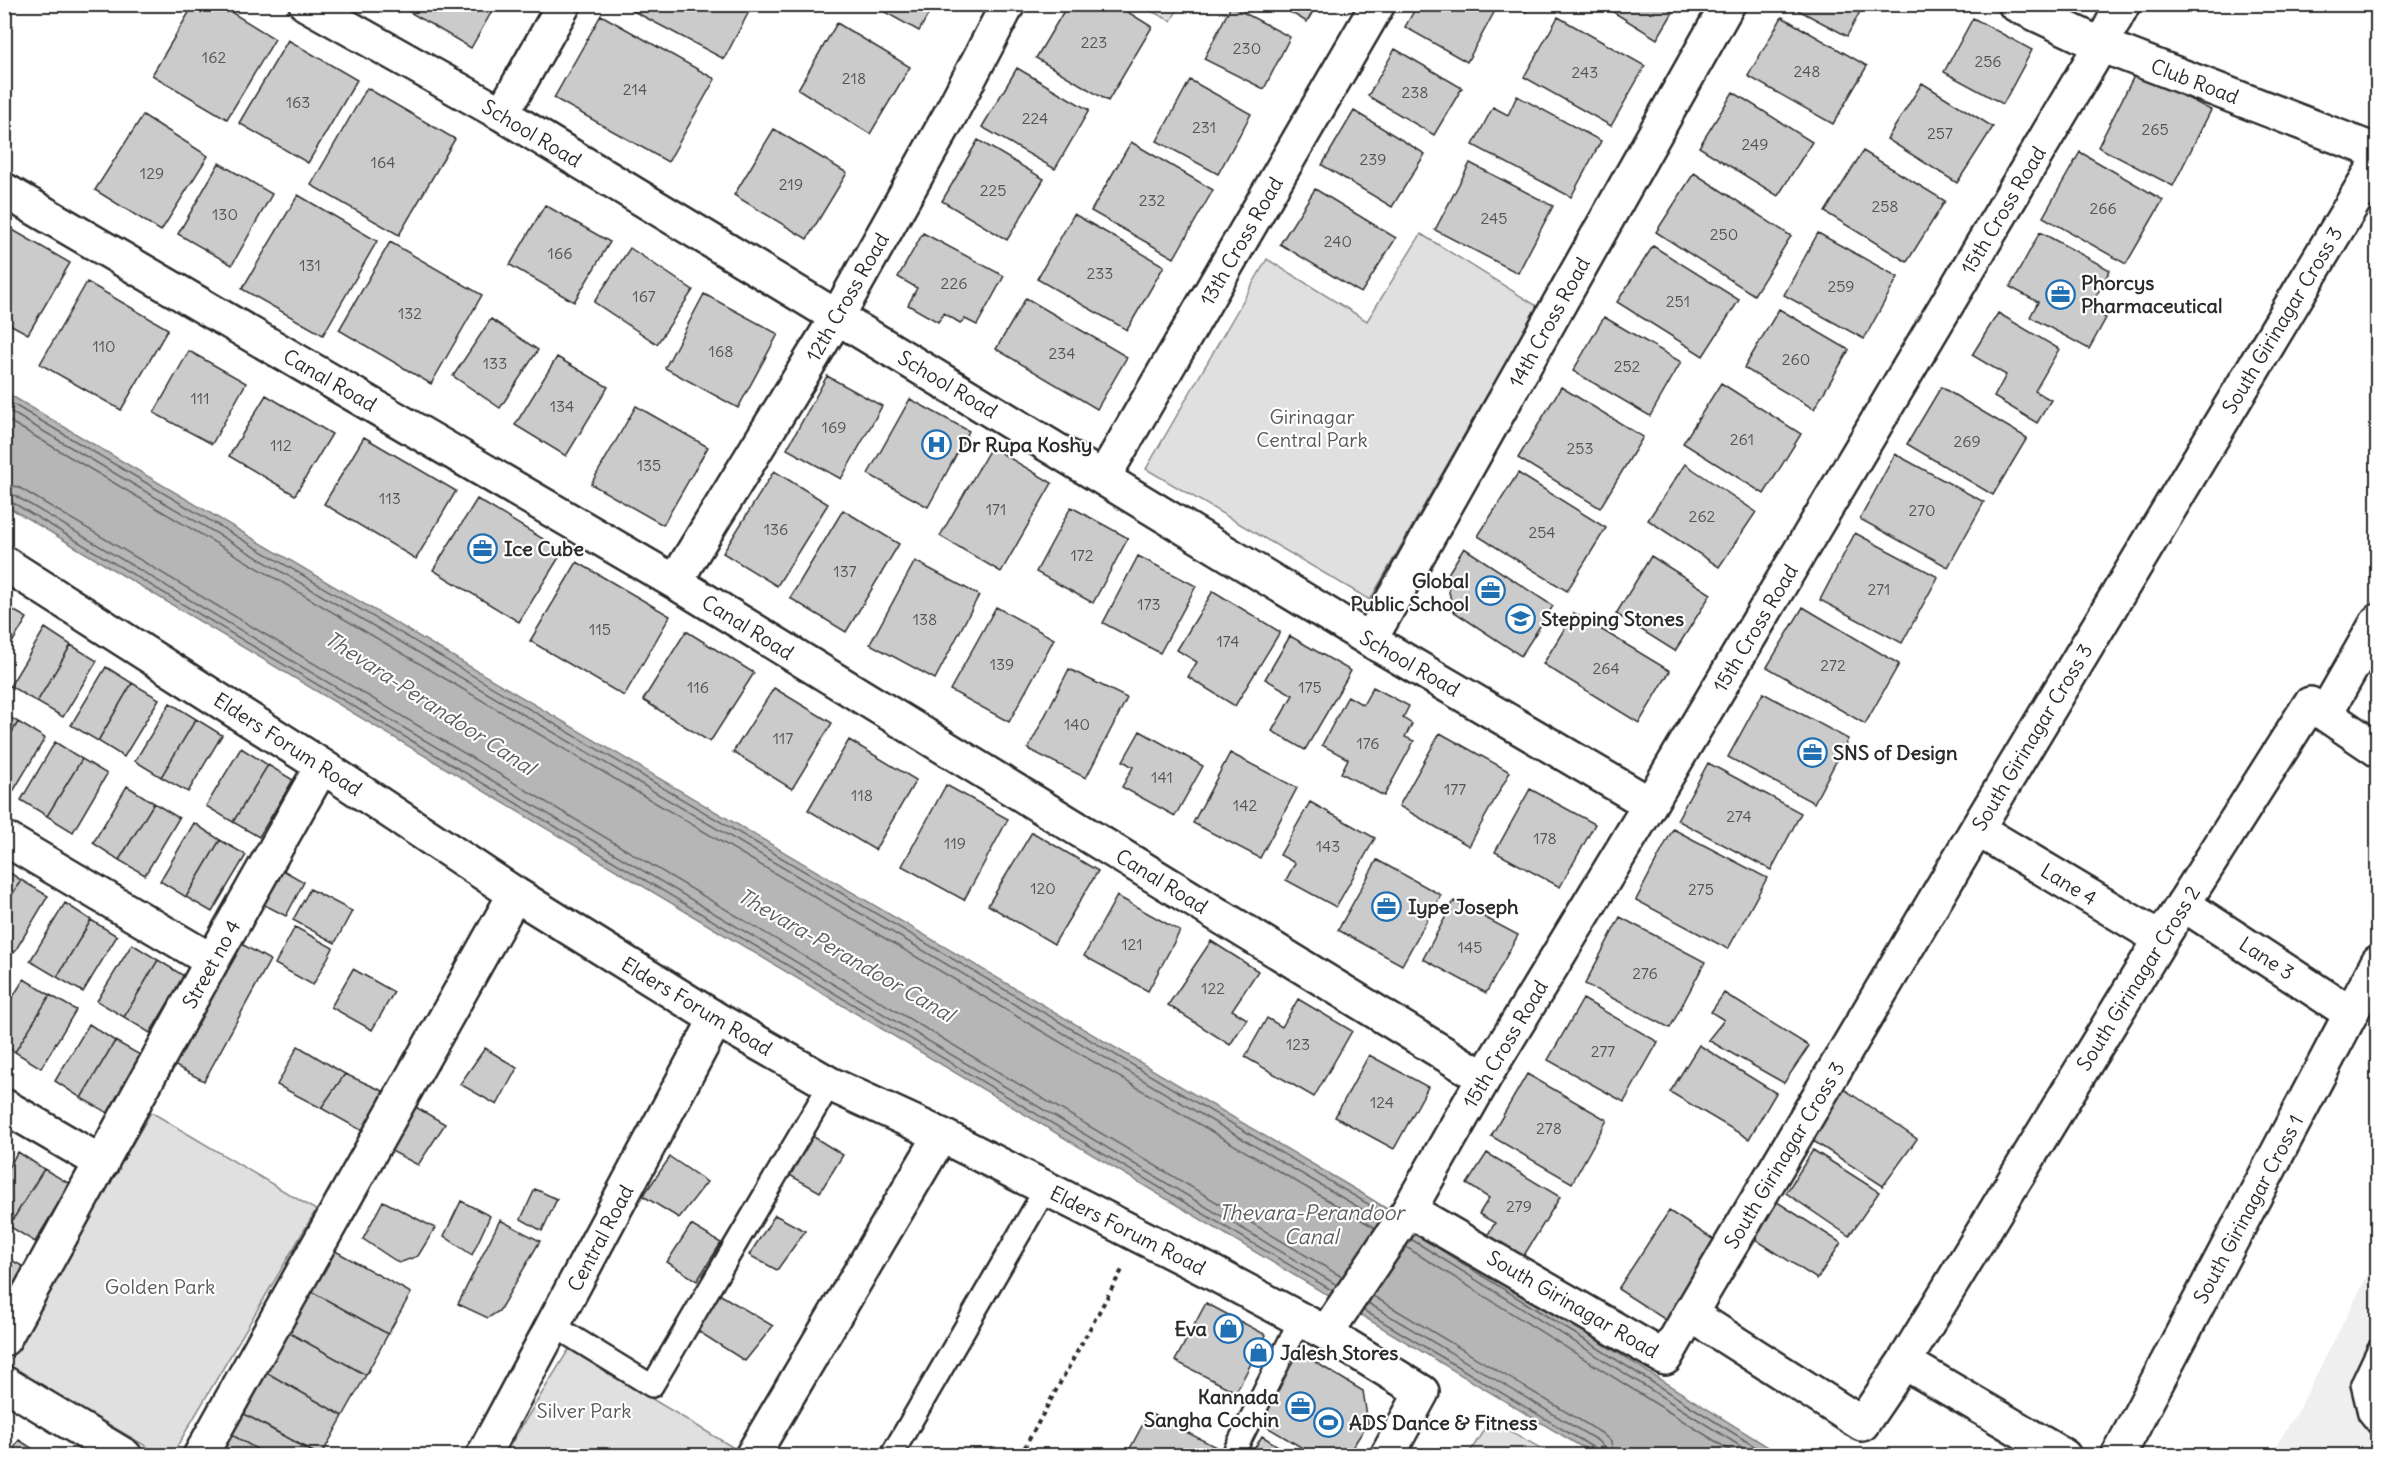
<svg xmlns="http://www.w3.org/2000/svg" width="2382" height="1460" viewBox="0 0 2382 1460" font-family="Delius,sans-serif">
  <rect width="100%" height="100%" fill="#fff"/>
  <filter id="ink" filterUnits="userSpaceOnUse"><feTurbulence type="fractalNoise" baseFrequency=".0167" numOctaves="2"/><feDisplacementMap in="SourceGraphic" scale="12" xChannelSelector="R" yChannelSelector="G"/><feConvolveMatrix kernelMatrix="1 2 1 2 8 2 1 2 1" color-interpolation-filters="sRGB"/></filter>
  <g filter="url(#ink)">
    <path fill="#efefef" d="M2377 1257V1455L2270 1456 2301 1405Z"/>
    <path fill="#e0e0e0" stroke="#868686" stroke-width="1.5" d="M1139 5 1180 4V5L1171 21Z
      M1421 234 1540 308 1487 395 1370 600 1146 469 1267 259 1367 321Z
      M151 1112 316 1210 172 1455H161L5 1364Z
      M569 1349 734 1448 729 1455H504Z
      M1490 1420 1553 1455H1468Z"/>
    <path fill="#b6b6b6" stroke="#7e7e7e" stroke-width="1.5" d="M5 392 1363 1194 1781 1455H1595L5 505Z"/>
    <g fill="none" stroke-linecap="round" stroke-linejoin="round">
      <path stroke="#636363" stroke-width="1.5" d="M4 399 1385 1214
        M4 408 1380 1220
        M4 418 1375 1228
        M4 484 18 487 1342 1277
        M4 493 14 495 1337 1285
        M4 500 10 501 1333 1291
        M1411 1239 1756 1456
        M1406 1247 1739 1456
        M1438 1248 1770 1456
        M1373 1296 1603 1434 1611 1442 1614 1456
        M1368 1303 1598 1441 1604 1448 1605 1456
        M1363 1310 1594 1448 1597 1456"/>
    </g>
    <path fill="#cbcbcb" stroke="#2b2b2b" stroke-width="1.5" d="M194 4H218L275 39 227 119 152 75Z
      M396 4H496L471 48Z
      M620 4H753L724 59Z
      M887 4H934L919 31 883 11Z
      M1068 4H1115L1152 27 1108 101 1036 58Z
      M1276 4H1317L1307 22Z
      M1418 4H1492L1497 7 1467 62 1405 27Z
      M1513 4H1531L1526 12Z
      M1600 4H1678L1657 39Z
      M1787 4H1864L1847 36Z
      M1231 6 1290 37 1264 89 1204 59Z
      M601 15 715 79 668 162 554 98Z
      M1558 17 1645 66 1611 126 1524 77Z
      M1782 17 1867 66 1833 124 1748 76Z
      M1973 18 2032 50 2003 104 1944 72Z
      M837 23 910 67 870 134 798 89Z
      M288 40 357 80 308 163 239 123Z
      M1395 49 1462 88 1434 135 1368 96Z
      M1017 68 1089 110 1055 169 982 127Z
      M2136 72 2211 110 2173 186 2098 147Z
      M1190 80 1251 114 1218 174 1157 141Z
      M1922 83 1993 127 1957 183 1887 139Z
      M367 88 455 139 399 235 311 185Z
      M1733 92 1812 142 1778 196 1699 147Z
      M1517 96 1601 141 1571 197 1473 145 1493 107 1508 115Z
      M1354 111 1425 154 1392 207 1322 165Z
      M143 115 208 156 161 231 95 190Z
      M774 129 847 173 807 239 734 195Z
      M978 140 1044 179 1007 240 942 201Z
      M1131 142 1213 190 1174 258 1091 211Z
      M1863 151 1945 201 1907 262 1825 212Z
      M2080 152 2163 200 2126 264 2043 217Z
      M219 163 272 194 232 265 178 234Z
      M1470 163 1553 206 1518 273 1435 230Z
      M1694 173 1791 236 1754 295 1656 232Z
      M1315 189 1396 238 1361 293 1280 244Z
      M298 195 377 241 323 335 242 289Z
      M545 205 610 242 574 302 510 265Z
      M1074 214 1164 266 1127 330 1037 279Z
      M4 225 70 263 28 334 4 321Z
      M2040 232 2110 270 2089 309 2106 318 2089 349 2030 317 2038 302 2010 287Z
      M923 233 1004 276 977 325 965 319 960 323 944 313 938 322 908 305 917 288 898 277Z
      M1818 233 1898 277 1864 339 1784 295Z
      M390 242 482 295 431 384 339 330Z
      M1653 246 1739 300 1703 356 1617 302Z
      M630 248 693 290 657 344 594 302Z
      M87 282 168 329 121 410 40 364Z
      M704 294 778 334 738 408 665 368Z
      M1026 298 1127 357 1097 409 996 349Z
      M1779 309 1849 350 1814 409 1744 368Z
      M1998 313 2059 349 2035 391 2051 400 2037 423 1994 397 2006 375 1972 355Z
      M1604 317 1681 362 1650 416 1573 371Z
      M491 319 538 350 500 408 453 376Z
      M189 351 246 383 212 444 154 413Z
      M557 357 608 387 566 456 515 425Z
      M827 376 882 406 841 479 787 449Z
      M1721 383 1801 434 1764 494 1683 443Z
      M1561 387 1643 437 1600 508 1518 458Z
      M1941 387 2027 438 1993 495 1907 444Z
      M266 395 332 434 295 495 229 456Z
      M910 399 969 431 928 507 868 474Z
      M636 406 708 447 663 525 591 484Z
      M364 437 456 491 416 559 324 504Z
      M991 447 1052 483 1001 572 940 536Z
      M1895 454 1984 502 1948 567 1860 519Z
      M1685 464 1756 512 1719 567 1648 520Z
      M774 471 828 504 777 586 723 553Z
      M1518 473 1606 528 1567 591 1478 536Z
      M477 499 563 551 519 622 433 570Z
      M1071 507 1128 538 1093 603 1036 572Z
      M843 510 899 544 846 632 790 598Z
      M1855 533 1938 577 1902 643 1820 600Z
      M1464 548 1553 606 1521 656 1453 611 1446 577Z
      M1138 556 1196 586 1160 653 1103 623Z
      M1651 556 1711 594 1675 651 1616 614Z
      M915 561 979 595 935 679 870 644Z
      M577 562 670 616 624 696 530 641Z
      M1213 591 1280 632 1235 706 1188 677 1197 662 1177 650Z
      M4 605 27 618 4 656Z
      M996 607 1054 639 1009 722 950 690Z
      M1803 607 1899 664 1865 724 1767 667Z
      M1574 613 1670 671 1639 723 1543 664Z
      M45 628 71 645 37 702 10 686Z
      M686 631 754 673 710 742 643 700Z
      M1290 636 1351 671 1305 750 1272 731 1293 695 1265 679Z
      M71 645 97 661 63 717 37 702Z
      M106 667 132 683 98 741 71 725Z
      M1069 669 1127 698 1086 778 1028 749Z
      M132 683 159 699 124 757 98 741Z
      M1373 687 1409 706 1403 718 1412 724 1405 737 1414 741 1384 796 1341 773 1348 759 1322 745 1348 696 1363 705Z
      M774 688 832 723 792 789 733 752Z
      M1763 693 1848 739 1814 803 1728 757Z
      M170 703 196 719 161 777 135 761Z
      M4 714 18 722 4 746Z
      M196 719 222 735 188 792 161 777Z
      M18 722 45 738 11 795 4 791V746Z
      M1140 731 1203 766 1175 816 1122 787 1133 767 1123 761Z
      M1440 733 1510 772 1469 846 1399 806Z
      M849 740 916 780 875 850 808 810Z
      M55 742 82 759 47 816 21 800Z
      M241 748 268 765 233 822 206 806Z
      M1230 753 1297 788 1260 858 1193 823Z
      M82 759 107 774 73 832 47 816Z
      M1708 763 1801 813 1771 870 1677 820Z
      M268 765 293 780 259 837 233 822Z
      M946 785 1008 819 964 900 902 866Z
      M127 786 154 803 119 860 93 843Z
      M1530 789 1595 824 1560 887 1495 852Z
      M1310 802 1375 838 1336 907 1286 880 1295 863 1280 855Z
      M154 803 179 818 145 875 119 860Z
      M194 823 220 840 186 897 160 881Z
      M1673 829 1767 878 1728 949 1636 900Z
      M1032 832 1098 871 1054 944 988 905Z
      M220 840 246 855 212 912 186 897Z
      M1377 860 1441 895 1402 965 1338 930Z
      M274 865 304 882 286 916 255 900Z
      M4 869 21 880 4 908Z
      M21 880 48 896 14 953 4 947V908Z
      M310 889 352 911 335 943 293 920Z
      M1117 896 1180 931 1148 991 1084 956Z
      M1454 901 1518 935 1486 993 1423 959Z
      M65 903 91 920 57 977 30 961Z
      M1620 917 1705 962 1670 1028 1585 984Z
      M91 920 117 936 83 992 57 977Z
      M295 927 333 948 313 985 275 964Z
      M231 938 270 960 204 1081 164 1060Z
      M1211 941 1258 971 1232 1010 1247 1019 1230 1045 1168 1005Z
      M132 944 158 960 124 1017 97 1001Z
      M158 960 184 976 150 1033 124 1017Z
      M353 969 394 992 372 1030 331 1007Z
      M4 972 11 976 4 986Z
      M24 979 50 995 15 1052 4 1045V1011Z
      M1724 993 1809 1046 1784 1083 1708 1040 1724 1020 1711 1012Z
      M50 995 76 1010 41 1068 15 1052Z
      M1298 999 1352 1031 1314 1097 1245 1057 1267 1018 1282 1027Z
      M1583 999 1658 1042 1624 1102 1548 1060Z
      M89 1024 115 1041 81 1098 55 1081Z
      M115 1041 142 1056 108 1113 81 1098Z
      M1699 1045 1776 1093 1749 1139 1670 1092Z
      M298 1046 345 1074 321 1108 277 1085Z
      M485 1048 517 1068 497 1105 460 1084Z
      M1369 1055 1428 1087 1394 1149 1335 1117Z
      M345 1074 383 1091 366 1133 321 1108Z
      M1527 1074 1607 1120 1572 1183 1491 1136Z
      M1838 1085 1917 1139 1883 1186 1804 1135Z
      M407 1102 445 1124 418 1165 382 1146Z
      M809 1134 843 1155 820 1192 784 1172Z
      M1813 1150 1879 1192 1849 1236 1786 1193Z
      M18 1152 44 1169 9 1226 4 1223V1174Z
      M1487 1153 1560 1197 1523 1257 1487 1236 1495 1223 1479 1214 1489 1198 1467 1184Z
      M670 1157 707 1182 679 1218 643 1196Z
      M44 1169 70 1184 35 1242 9 1226Z
      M535 1189 557 1199 542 1231 521 1219Z
      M1771 1198 1841 1243 1817 1279 1747 1234Z
      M383 1201 435 1228 418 1256 399 1263 363 1239Z
      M461 1201 490 1216 472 1255 444 1236Z
      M1669 1211 1719 1243 1669 1322 1618 1289Z
      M775 1215 805 1231 777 1270 749 1255Z
      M500 1220 540 1241 499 1311 488 1318 458 1304Z
      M691 1225 721 1243 697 1281 667 1262Z
      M330 1248 411 1293 388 1334 307 1289Z
      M4 1256 24 1267 4 1299Z
      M307 1289 388 1334 366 1375 284 1330Z
      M714 1291 773 1326 745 1361 693 1328Z
      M1206 1303 1266 1335 1236 1392 1175 1361Z
      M284 1330 366 1375 343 1416 262 1370Z
      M1297 1351 1363 1391 1368 1423 1347 1456H1316L1257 1421Z
      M262 1370 343 1416 321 1456 239 1411Z
      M239 1411 319 1456H269L232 1435Z
      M1149 1413 1222 1450 1219 1456H1126Z
      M232 1435 269 1456H220Z
      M1262 1436 1294 1456H1250Z
      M19 1440 44 1456H9Z"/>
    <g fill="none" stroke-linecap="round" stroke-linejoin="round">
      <defs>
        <path id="lane" d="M553 1325 652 1386 830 1084
          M2378 1350 2362 1384 2369 1413 2378 1424
          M891 1456 1046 1188
          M1232 1456 1300 1320"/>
        <path id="street" d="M306 4 502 114 1370 640 1650 804
          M2015 4 2101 45 2378 152
          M502 114 564 4
          M4 190 675 582 1484 1078
          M1103 478 1378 4
          M4 563 322 766 515 894 716 1019 830 1084 941 1135 1213 1273 1326 1333 1422 1392 1387 1456
          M675 582 837 317 950 115 1008 4
          M1370 640 1728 4
          M2325 714 2378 750
          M1977 829 2161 939
          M4 838 212 961
          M2183 904 2350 1013
          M4 1106 102 1163
          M1409 1210 1665 1358 1690 1314 1862 1424 1904 1362 2064 1456
          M1690 1314 1977 829 2378 161
          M1326 1333 1409 1210 1484 1078 1650 804 2101 45 2123 4
          M4 1339 212 961 322 766
          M1904 1362 2161 939 2310 704 2325 714 2378 621
          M4 1383 125 1456
          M200 1456 515 894
          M483 1456 716 1019
          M752 1456 941 1135
          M2118 1456 2378 962"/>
      </defs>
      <use href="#lane" stroke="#2b2b2b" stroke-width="26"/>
      <use href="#street" stroke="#2b2b2b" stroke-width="38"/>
      <path stroke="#2b2b2b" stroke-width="4" stroke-dasharray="4.5 4.5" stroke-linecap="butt" d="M1020 1456 1122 1270"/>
      <use href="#lane" stroke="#fff" stroke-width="21"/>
      <use href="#street" stroke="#fff" stroke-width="33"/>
    </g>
  </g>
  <defs>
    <symbol id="office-ring" viewBox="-11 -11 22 22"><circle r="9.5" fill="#fff" stroke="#1f6fb2" stroke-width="1.5"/><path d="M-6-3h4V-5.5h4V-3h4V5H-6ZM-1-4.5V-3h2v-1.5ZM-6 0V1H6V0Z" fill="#1f6fb2"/></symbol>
    <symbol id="hospital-ring" viewBox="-11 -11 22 22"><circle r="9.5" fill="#fff" stroke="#1f6fb2" stroke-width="1.5"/><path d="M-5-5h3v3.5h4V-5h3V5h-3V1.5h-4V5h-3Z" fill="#1f6fb2"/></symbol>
    <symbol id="school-ring" viewBox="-11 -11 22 22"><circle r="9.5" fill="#fff" stroke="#1f6fb2" stroke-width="1.5"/><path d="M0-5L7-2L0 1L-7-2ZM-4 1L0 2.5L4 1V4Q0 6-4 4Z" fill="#1f6fb2"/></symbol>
    <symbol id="shop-ring" viewBox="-11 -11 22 22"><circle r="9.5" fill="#fff" stroke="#1f6fb2" stroke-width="1.5"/><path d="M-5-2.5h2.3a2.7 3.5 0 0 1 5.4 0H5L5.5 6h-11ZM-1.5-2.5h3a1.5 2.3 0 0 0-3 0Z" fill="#1f6fb2"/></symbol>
    <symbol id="stadium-ring" viewBox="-11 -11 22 22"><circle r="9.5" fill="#fff" stroke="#1f6fb2" stroke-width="1.5"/><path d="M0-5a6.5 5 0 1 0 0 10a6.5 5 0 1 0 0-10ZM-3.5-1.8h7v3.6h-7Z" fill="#1f6fb2"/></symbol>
  </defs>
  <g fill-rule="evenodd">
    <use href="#office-ring" x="2044" y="278" width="33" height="33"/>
    <use href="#hospital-ring" x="920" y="428" width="33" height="33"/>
    <use href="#office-ring" x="466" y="532" width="33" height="33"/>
    <use href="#office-ring" x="1474" y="574" width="33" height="33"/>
    <use href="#school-ring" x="1504" y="602" width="33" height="33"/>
    <use href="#office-ring" x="1796" y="736" width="33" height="33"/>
    <use href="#office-ring" x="1370" y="890" width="33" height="33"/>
    <use href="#shop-ring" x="1212" y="1312" width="33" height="33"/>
    <use href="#shop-ring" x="1242" y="1336" width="33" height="33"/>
    <use href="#office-ring" x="1284" y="1390" width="33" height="33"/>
    <use href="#stadium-ring" x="1312" y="1406" width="33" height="33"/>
  </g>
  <g text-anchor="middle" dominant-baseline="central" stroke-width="4.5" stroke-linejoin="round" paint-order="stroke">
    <g font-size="16" fill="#535353">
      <text x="1094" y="42">223</text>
      <text x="1247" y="48">230</text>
      <text x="214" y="57">162</text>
      <text x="1988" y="61">256</text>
      <text x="1807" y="71">248</text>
      <text x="1585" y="72">243</text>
      <text x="854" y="78">218</text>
      <text x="635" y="89">214</text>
      <text x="1415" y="92">238</text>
      <text x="298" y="102">163</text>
      <text x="1035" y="118">224</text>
      <text x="1204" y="127">231</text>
      <text x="2155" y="129">265</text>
      <text x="1940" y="133">257</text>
      <text x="1755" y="144">249</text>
      <text x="1373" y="159">239</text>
      <text x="383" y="162">164</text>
      <text x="152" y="173">129</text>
      <text x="791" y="184">219</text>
      <text x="993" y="190">225</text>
      <text x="1152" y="200">232</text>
      <text x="1885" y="206">258</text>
      <text x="2103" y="208">266</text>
      <text x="225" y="214">130</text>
      <text x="1494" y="218">245</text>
      <text x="1724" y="234">250</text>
      <text x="1338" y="241">240</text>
      <text x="560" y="253">166</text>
      <text x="310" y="265">131</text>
      <text x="1100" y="273">233</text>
      <text x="954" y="283">226</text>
      <text x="1841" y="286">259</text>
      <text x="644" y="296">167</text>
      <text x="1678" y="301">251</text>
      <text x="410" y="313">132</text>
      <text x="104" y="346">110</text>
      <text x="721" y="351">168</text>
      <text x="1062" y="353">234</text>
      <text x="1796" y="359">260</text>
      <text x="495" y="363">133</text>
      <text x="1627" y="366">252</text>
      <text x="200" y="398">111</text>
      <text x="562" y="406">134</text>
      <text x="834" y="427">169</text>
      <text x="1742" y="439">261</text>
      <text x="1967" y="441">269</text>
      <text x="281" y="445">112</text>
      <text x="1580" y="448">253</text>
      <text x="649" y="465">135</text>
      <text x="390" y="498">113</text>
      <text x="996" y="509">171</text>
      <text x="1922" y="510">270</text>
      <text x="1702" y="516">262</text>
      <text x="776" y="529">136</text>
      <text x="1542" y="532">254</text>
      <text x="1082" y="555">172</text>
      <text x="845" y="571">137</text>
      <text x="1879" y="589">271</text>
      <text x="1149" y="604">173</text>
      <text x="925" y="619">138</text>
      <text x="600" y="629">115</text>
      <text x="1228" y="641">174</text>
      <text x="1002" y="664">139</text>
      <text x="1833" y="665">272</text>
      <text x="1606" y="668">264</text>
      <text x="698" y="687">116</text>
      <text x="1310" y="687">175</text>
      <text x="1077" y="724">140</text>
      <text x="783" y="738">117</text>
      <text x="1368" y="743">176</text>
      <text x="1162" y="777">141</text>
      <text x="1455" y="789">177</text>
      <text x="862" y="795">118</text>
      <text x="1245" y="805">142</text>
      <text x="1739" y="816">274</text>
      <text x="1545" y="838">178</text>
      <text x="955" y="843">119</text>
      <text x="1328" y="846">143</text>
      <text x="1043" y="888">120</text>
      <text x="1701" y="889">275</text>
      <text x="1132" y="944">121</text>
      <text x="1470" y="947">145</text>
      <text x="1645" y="973">276</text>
      <text x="1213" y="988">122</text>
      <text x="1298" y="1044">123</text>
      <text x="1603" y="1051">277</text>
      <text x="1382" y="1102">124</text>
      <text x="1549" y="1128">278</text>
      <text x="1519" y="1206">279</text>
    </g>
    <g font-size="20" fill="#2b2b2b" stroke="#fff">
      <text transform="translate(2195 81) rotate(21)">Club Road</text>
      <text transform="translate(532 133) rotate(31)">School Road</text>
      <text transform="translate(2003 210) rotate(-59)">15th Cross Road</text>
      <text transform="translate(1241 241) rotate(-60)">13th Cross Road</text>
      <text transform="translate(847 297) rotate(-60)">12th Cross Road</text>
      <text transform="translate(2282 320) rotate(-59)">South Girinagar Cross 3</text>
      <text transform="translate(1549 322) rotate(-61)">14th Cross Road</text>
      <text transform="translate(330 380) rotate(30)">Canal Road</text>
      <text transform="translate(948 384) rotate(31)">School Road</text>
      <text transform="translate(748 627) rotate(32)">Canal Road</text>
      <text transform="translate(1755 628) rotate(-59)">15th Cross Road</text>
      <text transform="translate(1410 663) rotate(30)">School Road</text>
      <text transform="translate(2032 737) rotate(-59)">South Girinagar Cross 3</text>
      <text transform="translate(288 744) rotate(33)">Elders Forum Road</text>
      <text transform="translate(1162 881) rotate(32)">Canal Road</text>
      <text transform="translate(2069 884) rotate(31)">Lane 4</text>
      <text transform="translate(2267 958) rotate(33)">Lane 3</text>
      <text transform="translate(211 964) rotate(-61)">Street no 4</text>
      <text transform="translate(2138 978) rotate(-58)">South Girinagar Cross 2</text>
      <text transform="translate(697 1006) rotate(31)">Elders Forum Road</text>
      <text transform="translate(1505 1044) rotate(-59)">15th Cross Road</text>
      <text transform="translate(1784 1155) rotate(-59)">South Girinagar Cross 3</text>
      <text transform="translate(2248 1209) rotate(-62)">South Girinagar Cross 1</text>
      <text transform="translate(1128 1230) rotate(27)">Elders Forum Road</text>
      <text transform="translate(600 1238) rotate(-62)">Central Road</text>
      <text transform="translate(1573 1304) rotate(30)">South Girinagar Road</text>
    </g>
    <g font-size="20" font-weight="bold" fill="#2b2b2b" stroke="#fff" text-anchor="start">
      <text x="2081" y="282">Phorcys<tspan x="2081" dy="23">Pharmaceutical</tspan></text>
      <text x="958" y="444">Dr Rupa Koshy</text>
      <text x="504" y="548">Ice Cube</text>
      <text x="1469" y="580" text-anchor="end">Global<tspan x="1469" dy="23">Public School</tspan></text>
      <text x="1541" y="618">Stepping Stones</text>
      <text x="1833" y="752">SNS of Design</text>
      <text x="1408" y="906">Iype Joseph</text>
      <text x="1207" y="1328" text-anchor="end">Eva</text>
      <text x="1280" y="1352">Jalesh Stores</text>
      <text x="1279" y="1396" text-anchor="end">Kannada<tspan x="1279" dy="23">Sangha Cochin</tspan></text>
      <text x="1349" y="1422">ADS Dance &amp; Fitness</text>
    </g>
    <g font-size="20" fill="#585858" stroke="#fff">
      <text x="1312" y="416">Girinagar<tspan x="1312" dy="23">Central Park</tspan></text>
      <text x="160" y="1286">Golden Park</text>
      <text x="584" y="1410">Silver Park</text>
    </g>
    <g font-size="21" font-style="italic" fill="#5c5c5c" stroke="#fff">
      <text transform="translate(430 703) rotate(33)">Thevara-Perandoor Canal</text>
      <text transform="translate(846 955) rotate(30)">Thevara-Perandoor Canal</text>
      <text x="1311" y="1212">Thevara-Perandoor<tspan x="1311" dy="24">Canal</tspan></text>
    </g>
  </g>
  <rect width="2382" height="1460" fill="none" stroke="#fff" stroke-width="24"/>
  <rect x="12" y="12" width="2358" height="1436" fill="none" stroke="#2b2b2b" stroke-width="2" filter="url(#ink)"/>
</svg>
